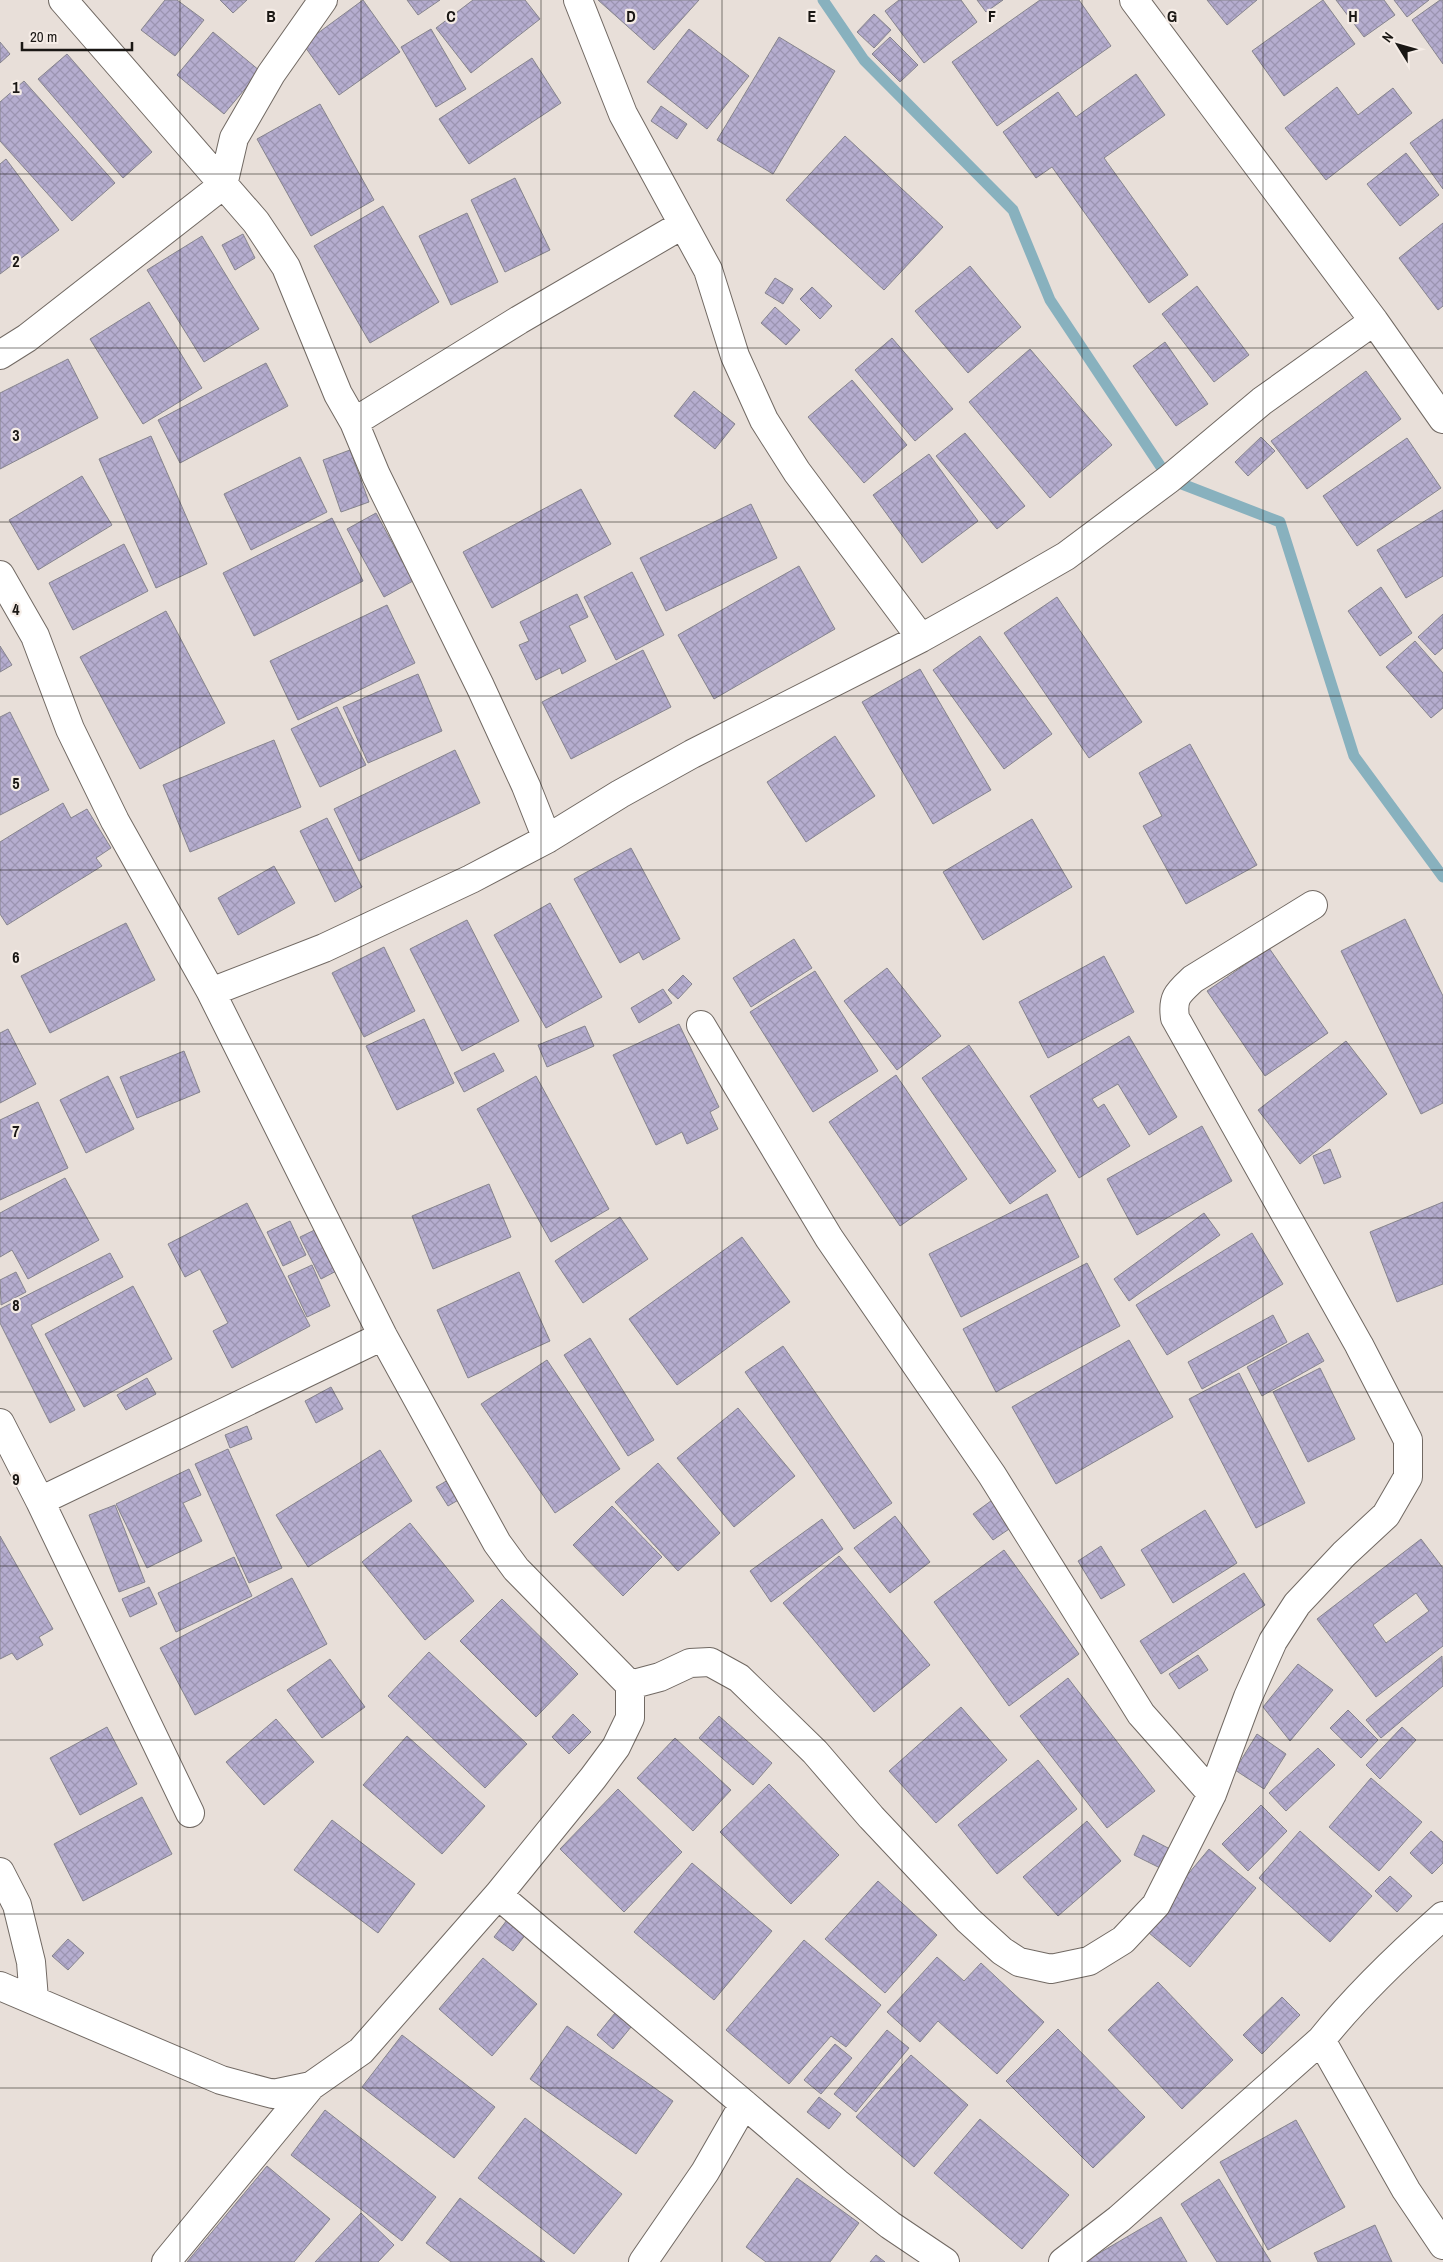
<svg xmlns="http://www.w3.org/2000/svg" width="1443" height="2262" viewBox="0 0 1443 2262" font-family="'Archivo Narrow',sans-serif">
  <defs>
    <pattern id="building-cross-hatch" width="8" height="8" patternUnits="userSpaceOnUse" patternTransform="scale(1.25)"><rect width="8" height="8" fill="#b5adcf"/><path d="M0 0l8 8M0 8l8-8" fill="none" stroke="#9b94b1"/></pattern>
  </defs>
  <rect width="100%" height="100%" fill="#e8dfd9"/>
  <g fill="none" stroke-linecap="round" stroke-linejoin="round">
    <path stroke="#88b1be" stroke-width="11" d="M823 0 864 60 1013 210 1050 300 1169 479 1280 522 1354 756 1443 877"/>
  </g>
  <path fill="url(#building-cross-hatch)" stroke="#86848d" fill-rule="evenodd" d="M165 0H177L204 20 175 56 141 30Z
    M220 0H247L233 13Z
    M363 0 400 52 339 95 303 44Z
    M407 0H440L418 15Z
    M473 0H525L540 19 471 73 436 28Z
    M598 0H699L654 50Z
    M899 0H961L977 22 924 63 885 11Z
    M977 0H1003L986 12Z
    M1040 0H1079L1111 46 997 126 952 62Z
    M1207 0H1257L1227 25Z
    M1323 0 1355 44 1284 96 1252 51Z
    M1336 0H1384L1395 15 1364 37Z
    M1394 0H1429L1407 17Z
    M1440 0H1443V64L1412 20Z
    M874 14 891 30 874 48 857 32Z
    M431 29 466 89 436 107 401 47Z
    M689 29 749 76 707 129 647 82Z
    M213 32 260 71 224 114 177 75Z
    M779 37 835 71 773 174 717 140Z
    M890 37 918 65 900 82 872 54Z
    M0 42 10 54 0 63Z
    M67 54 152 152 123 178 38 79Z
    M532 58 561 103 469 164 439 119Z
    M1136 74 1165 115 1104 158 1188 275 1149 303 1052 167 1036 178 1003 132 1058 92 1076 117Z
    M24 81 115 183 72 221 0 141V102Z
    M1337 87 1358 115 1393 88 1412 113 1326 180 1285 128Z
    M320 104 374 200 311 236 257 139Z
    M661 106 687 124 677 139 651 121Z
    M1443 119V189L1410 143Z
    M845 136 943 227 884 290 786 200Z
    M1406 153 1439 195 1400 226 1367 184Z
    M6 159 59 230 0 274V164Z
    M515 178 550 250 505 272 471 200Z
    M383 206 439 302 370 343 314 246Z
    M467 213 498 282 451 305 419 236Z
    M1443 223V306L1438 310 1399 258Z
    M243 234 255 258 235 270 222 245Z
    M202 236 259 329 204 362 147 270Z
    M970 266 1021 327 968 373 915 311Z
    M775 278 793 289 783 304 765 293Z
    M1197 286 1249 355 1214 382 1162 314Z
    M812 287 832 306 820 319 800 299Z
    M149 302 202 388 143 424 90 339Z
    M775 307 800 330 786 345 761 323Z
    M892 338 953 409 915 441 855 370Z
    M1165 342 1208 404 1176 426 1133 366Z
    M1030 349 1112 445 1050 498 969 402Z
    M68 359 98 418 0 469V393Z
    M266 363 288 406 180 463 158 420Z
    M1366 371 1401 419 1307 489 1271 441Z
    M852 380 907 445 864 483 808 417Z
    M694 391 735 424 715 449 674 416Z
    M965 433 1025 506 997 529 936 456Z
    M151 436 207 564 156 588 99 459Z
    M1261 437 1275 451 1248 476 1235 462Z
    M1407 438 1441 488 1357 546 1323 496Z
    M350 450 369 502 341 512 323 460Z
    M929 454 978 521 922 563 873 495Z
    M300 457 327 512 251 550 224 494Z
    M82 476 112 525 38 570 9 520Z
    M581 489 611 544 492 608 463 552Z
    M751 504 777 558 666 611 640 558Z
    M1443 510V576L1406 598 1377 550Z
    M376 513 413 581 384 597 347 529Z
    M332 518 363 581 254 636 223 573Z
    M124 544 148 591 73 630 49 583Z
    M799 566 835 629 714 699 678 635Z
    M632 572 664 635 616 660 584 597Z
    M1381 587 1412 633 1380 656 1348 611Z
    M577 594 588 617 569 626 586 661 562 674 560 668 536 680 519 645 529 641 520 622Z
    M1057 597 1142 722 1089 758 1004 633Z
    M387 605 415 663 298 720 270 661Z
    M166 611 225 723 140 769 80 657Z
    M1443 614V648L1435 655 1418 637Z
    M980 636 1052 734 1004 769 933 670Z
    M1415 641 1443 673V708L1431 718 1386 667Z
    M0 646 12 665 0 672Z
    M643 650 671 707 571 759 542 702Z
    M920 669 991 790 933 824 862 702Z
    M418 674 442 731 368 763 343 707Z
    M337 707 366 765 320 787 291 729Z
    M10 712 49 790 0 815V717Z
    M835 736 875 796 806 842 767 782Z
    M274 740 301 807 190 852 163 785Z
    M1190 744 1257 865 1186 904 1143 826 1162 816 1139 773Z
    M455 750 480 803 359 861 334 809Z
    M63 803 71 818 87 809 111 848 96 858 102 866 7 925 0 914V842Z
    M327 818 362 887 335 902 300 831Z
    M1032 819 1072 887 983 940 943 872Z
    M631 848 680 939 643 960 639 952 620 963 574 879Z
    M274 866 295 903 238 935 218 898Z
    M550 903 602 997 546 1028 494 935Z
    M1405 919 1443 996V1103L1421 1114 1341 951Z
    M467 920 519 1021 462 1051 410 949Z
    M126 923 155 980 50 1033 21 976Z
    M794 939 812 968 751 1007 733 978Z
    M384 947 415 1011 364 1037 332 973Z
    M1269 948 1328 1033 1265 1076 1207 991Z
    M1104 956 1134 1012 1048 1058 1019 1002Z
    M887 968 941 1036 897 1070 844 1001Z
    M815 971 878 1071 813 1112 750 1012Z
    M683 975 692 984 678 999 668 990Z
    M663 989 672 1003 639 1023 631 1008Z
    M424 1019 454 1083 397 1110 366 1046Z
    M679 1024 719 1107 710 1112 718 1129 687 1144 682 1132 656 1145 613 1055Z
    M585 1026 594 1046 547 1067 538 1045Z
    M8 1029 36 1084 0 1103V1033Z
    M1129 1036 1177 1117 1149 1135 1118 1084 1092 1099 1098 1108 1104 1104 1130 1146 1079 1178 1030 1096Z
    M1346 1041 1387 1094 1300 1164 1258 1110Z
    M969 1045 1056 1171 1010 1204 922 1078Z
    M184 1051 200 1092 137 1118 120 1077Z
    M494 1053 504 1071 464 1092 454 1073Z
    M896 1075 967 1179 900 1226 829 1122Z
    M108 1076 134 1129 86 1153 60 1100Z
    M536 1076 609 1209 551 1242 477 1109Z
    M38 1102 68 1168 0 1200V1120Z
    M1202 1126 1232 1181 1137 1235 1107 1179Z
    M1330 1149 1341 1177 1324 1184 1313 1156Z
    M65 1178 99 1240 28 1279 12 1250 0 1257V1213Z
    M489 1184 511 1237 433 1269 412 1216Z
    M1047 1194 1079 1257 961 1317 929 1254Z
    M1443 1202V1284L1397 1302 1370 1232Z
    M247 1203 310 1326 232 1368 213 1331 228 1323 200 1269 185 1277 168 1244Z
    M1204 1213 1220 1235 1129 1301 1114 1279Z
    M620 1217 648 1259 583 1303 555 1261Z
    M290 1221 306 1255 283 1266 267 1232Z
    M323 1226 344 1267 321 1279 300 1237Z
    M1252 1233 1283 1284 1167 1355 1136 1305Z
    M742 1237 790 1302 677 1385 629 1319Z
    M110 1253 123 1277 31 1325 75 1410 50 1423 0 1323V1309Z
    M1087 1263 1120 1326 996 1392 963 1329Z
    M312 1265 330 1306 307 1317 288 1276Z
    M16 1272 26 1292 1 1305 0 1280Z
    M519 1272 550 1341 468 1378 437 1310Z
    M133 1286 172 1359 84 1407 45 1334Z
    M1273 1315 1287 1342 1202 1389 1188 1362Z
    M1308 1333 1324 1361 1262 1396 1247 1367Z
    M590 1338 654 1440 628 1456 564 1355Z
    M1129 1340 1173 1417 1056 1484 1012 1407Z
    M783 1346 892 1503 854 1529 745 1372Z
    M547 1360 620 1469 555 1513 481 1404Z
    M1320 1368 1355 1439 1308 1462 1273 1392Z
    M1239 1373 1305 1503 1256 1528 1189 1399Z
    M147 1378 156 1394 126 1410 117 1395Z
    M331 1387 343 1409 316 1423 305 1401Z
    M738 1408 795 1476 734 1527 677 1458Z
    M247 1426 252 1439 230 1448 225 1435Z
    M228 1449 282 1568 249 1583 195 1464Z
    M380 1450 412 1501 308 1567 276 1515Z
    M658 1463 720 1533 678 1571 615 1502Z
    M189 1469 201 1495 183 1503 202 1541 147 1568 116 1504Z
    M455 1476 467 1495 448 1506 436 1487Z
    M995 1498 1015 1525 993 1540 973 1514Z
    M115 1505 145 1582 119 1592 89 1515Z
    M612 1506 662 1557 623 1596 573 1545Z
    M1205 1510 1237 1563 1173 1603 1141 1550Z
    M895 1516 930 1562 890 1593 854 1548Z
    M822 1519 843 1549 771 1602 750 1571Z
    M410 1523 474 1601 425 1640 362 1562Z
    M0 1536 53 1629 39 1637 43 1645 17 1660 12 1653 0 1659Z
    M1421 1539 1443 1568V1646L1376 1697 1317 1619ZM1416 1593 1429 1611 1386 1643 1373 1625Z
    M1101 1546 1125 1585 1101 1599 1078 1561Z
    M1004 1550 1079 1654 1009 1706 934 1602Z
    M839 1556 930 1665 874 1712 783 1603Z
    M234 1557 252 1596 176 1632 158 1593Z
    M1244 1573 1265 1605 1161 1674 1140 1641Z
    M292 1578 327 1644 195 1715 160 1648Z
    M149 1587 157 1604 130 1617 122 1599Z
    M502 1599 578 1674 536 1717 460 1641Z
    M429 1652 527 1744 485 1788 388 1696Z
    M1198 1655 1208 1670 1179 1689 1169 1674Z
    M1442 1656 1443 1686 1381 1738 1366 1720Z
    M330 1659 365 1707 322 1738 287 1690Z
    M1298 1664 1333 1690 1290 1741 1263 1707Z
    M1068 1678 1155 1791 1107 1828 1020 1716Z
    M961 1707 1007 1760 936 1823 889 1771Z
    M1348 1710 1378 1740 1361 1758 1330 1728Z
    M573 1714 591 1732 569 1754 552 1737Z
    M719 1716 772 1763 753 1785 699 1738Z
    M276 1719 314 1762 264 1805 226 1762Z
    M107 1727 137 1784 80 1815 50 1758Z
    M1402 1727 1416 1740 1380 1779 1366 1765Z
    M1257 1734 1286 1754 1264 1789 1235 1770Z
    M407 1736 485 1806 442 1854 363 1785Z
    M675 1738 731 1790 693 1831 637 1778Z
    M1318 1748 1335 1765 1286 1811 1269 1793Z
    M1038 1760 1077 1809 997 1874 958 1825Z
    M1371 1778 1422 1822 1379 1871 1329 1827Z
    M769 1784 839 1855 791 1904 720 1832Z
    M618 1789 682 1852 624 1912 560 1849Z
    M142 1797 172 1854 83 1901 54 1844Z
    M1261 1805 1287 1831 1248 1871 1222 1844Z
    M332 1820 415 1884 378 1933 294 1870Z
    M1087 1821 1121 1861 1058 1916 1023 1877Z
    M1300 1831 1372 1896 1330 1942 1259 1878Z
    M1431 1831 1443 1842V1863L1432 1874 1410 1853Z
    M1143 1835 1170 1849 1160 1868 1134 1855Z
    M1209 1849 1256 1888 1190 1967 1143 1928Z
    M692 1863 772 1931 714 2000 634 1932Z
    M1390 1876 1412 1896 1397 1912 1375 1891Z
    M878 1881 937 1935 885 1993 825 1939Z
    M507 1920 526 1934 513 1951 494 1937Z
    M68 1939 84 1953 68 1970 52 1956Z
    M804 1940 881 2005 846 2047 831 2036 789 2084 726 2030Z
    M937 1957 964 1981 981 1963 1044 2022 997 2074 938 2021 920 2042 887 2012Z
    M483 1958 537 2004 492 2056 439 2009Z
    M1158 1982 1233 2060 1182 2109 1108 2030Z
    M1282 1997 1300 2015 1262 2054 1243 2035Z
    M615 2013 631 2027 613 2049 597 2035Z
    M567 2026 673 2101 636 2154 530 2079Z
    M1058 2029 1145 2117 1093 2168 1006 2081Z
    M887 2030 909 2048 856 2112 834 2094Z
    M402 2035 495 2107 454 2158 362 2087Z
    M835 2044 852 2058 821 2094 804 2080Z
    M911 2055 968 2105 914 2167 856 2117Z
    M819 2097 841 2114 829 2129 807 2112Z
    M325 2110 436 2197 402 2241 291 2155Z
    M525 2118 622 2194 574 2254 478 2178Z
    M980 2119 1069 2195 1022 2249 934 2173Z
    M1296 2120 1345 2207 1268 2250 1220 2162Z
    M267 2166 330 2219 294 2262H187Z
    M797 2178 859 2223 830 2262H766L746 2247Z
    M1219 2179 1271 2262H1217L1181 2204Z
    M460 2198 545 2262H451L426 2243Z
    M361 2213 394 2245 378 2262H315Z
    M1161 2217 1187 2262H1084Z
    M1375 2225 1392 2262H1318L1314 2253Z
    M876 2255 885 2262H870Z"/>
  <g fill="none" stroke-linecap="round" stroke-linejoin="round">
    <defs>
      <path id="street" d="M63 0 256 222 286 267 338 394 354 422 376 475 480 686 526 786 547 839
        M578 0 623 114 708 270 735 356 764 420 797 472 921 638
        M1134 0 1374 321 1443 419
        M0 355 27 338 223 185 234 138 271 74 323 0
        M354 422 519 320 682 225
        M0 575 35 636 70 729 115 821 211 992 383 1336 497 1543 516 1569 630 1685 660 1677 690 1663 710 1662 739 1678 815 1752 871 1817 968 1920 1002 1951 1019 1962 1051 1969 1089 1961 1123 1940 1156 1905 1212 1794 1248 1697 1273 1641 1297 1604 1344 1554 1386 1515 1408 1477V1440L1359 1345 1175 1018C1172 997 1178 993 1193 979L1313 905
        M211 992 324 948 471 879 547 839 620 794 692 754 921 638 993 598 1066 556 1169 479 1262 401 1374 321
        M701 1025 829 1238 992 1475 1141 1714 1212 1794
        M0 1423 40 1501 190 1813
        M40 1501 383 1336
        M0 1872 17 1905 31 1962 34 1999
        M498 1895 837 2183 890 2225 945 2262
        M0 1986 221 2080 273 2094 311 2086 361 2051 498 1895 593 1778 616 1747 630 1718V1685
        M1321 2040 1406 2190 1443 2245
        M166 2262 311 2086
        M643 2262 705 2172 744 2104
        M1063 2262 1119 2219 1321 2040C1357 1995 1400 1954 1443 1916"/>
    </defs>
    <use href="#street" stroke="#716963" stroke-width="30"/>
    <use href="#street" stroke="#fff" stroke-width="28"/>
  </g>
  <path fill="none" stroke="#1a1714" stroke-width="1" stroke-opacity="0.55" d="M180 0V2262M361 0V2262M541 0V2262M722 0V2262M902 0V2262M1082 0V2262M1263 0V2262M0 174H1443M0 348H1443M0 522H1443M0 696H1443M0 870H1443M0 1044H1443M0 1218H1443M0 1392H1443M0 1566H1443M0 1740H1443M0 1914H1443M0 2088H1443"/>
  <g font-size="16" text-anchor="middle" font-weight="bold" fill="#1a1714" stroke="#f5ece6" stroke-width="4.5" stroke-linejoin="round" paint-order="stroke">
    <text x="271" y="22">B</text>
    <text x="451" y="22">C</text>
    <text x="631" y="22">D</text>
    <text x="812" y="22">E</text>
    <text x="992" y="22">F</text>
    <text x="1172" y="22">G</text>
    <text x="1353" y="22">H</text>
    <text x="16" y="93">1</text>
    <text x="16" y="267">2</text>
    <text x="16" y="441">3</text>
    <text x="16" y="615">4</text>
    <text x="16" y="789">5</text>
    <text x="16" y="963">6</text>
    <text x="16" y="1137">7</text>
    <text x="16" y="1311">8</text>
    <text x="16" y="1485">9</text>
  </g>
  <g transform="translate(1398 45) rotate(307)" stroke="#f5ece6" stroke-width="4" paint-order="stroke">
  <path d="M0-4L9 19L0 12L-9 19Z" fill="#1a1714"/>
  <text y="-8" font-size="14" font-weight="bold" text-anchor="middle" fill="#1a1714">N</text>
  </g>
  <path d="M22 42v8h110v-8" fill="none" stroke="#1a1714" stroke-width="2.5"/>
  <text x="30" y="42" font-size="15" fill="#1a1714" stroke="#f5ece6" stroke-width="4" paint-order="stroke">20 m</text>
</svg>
